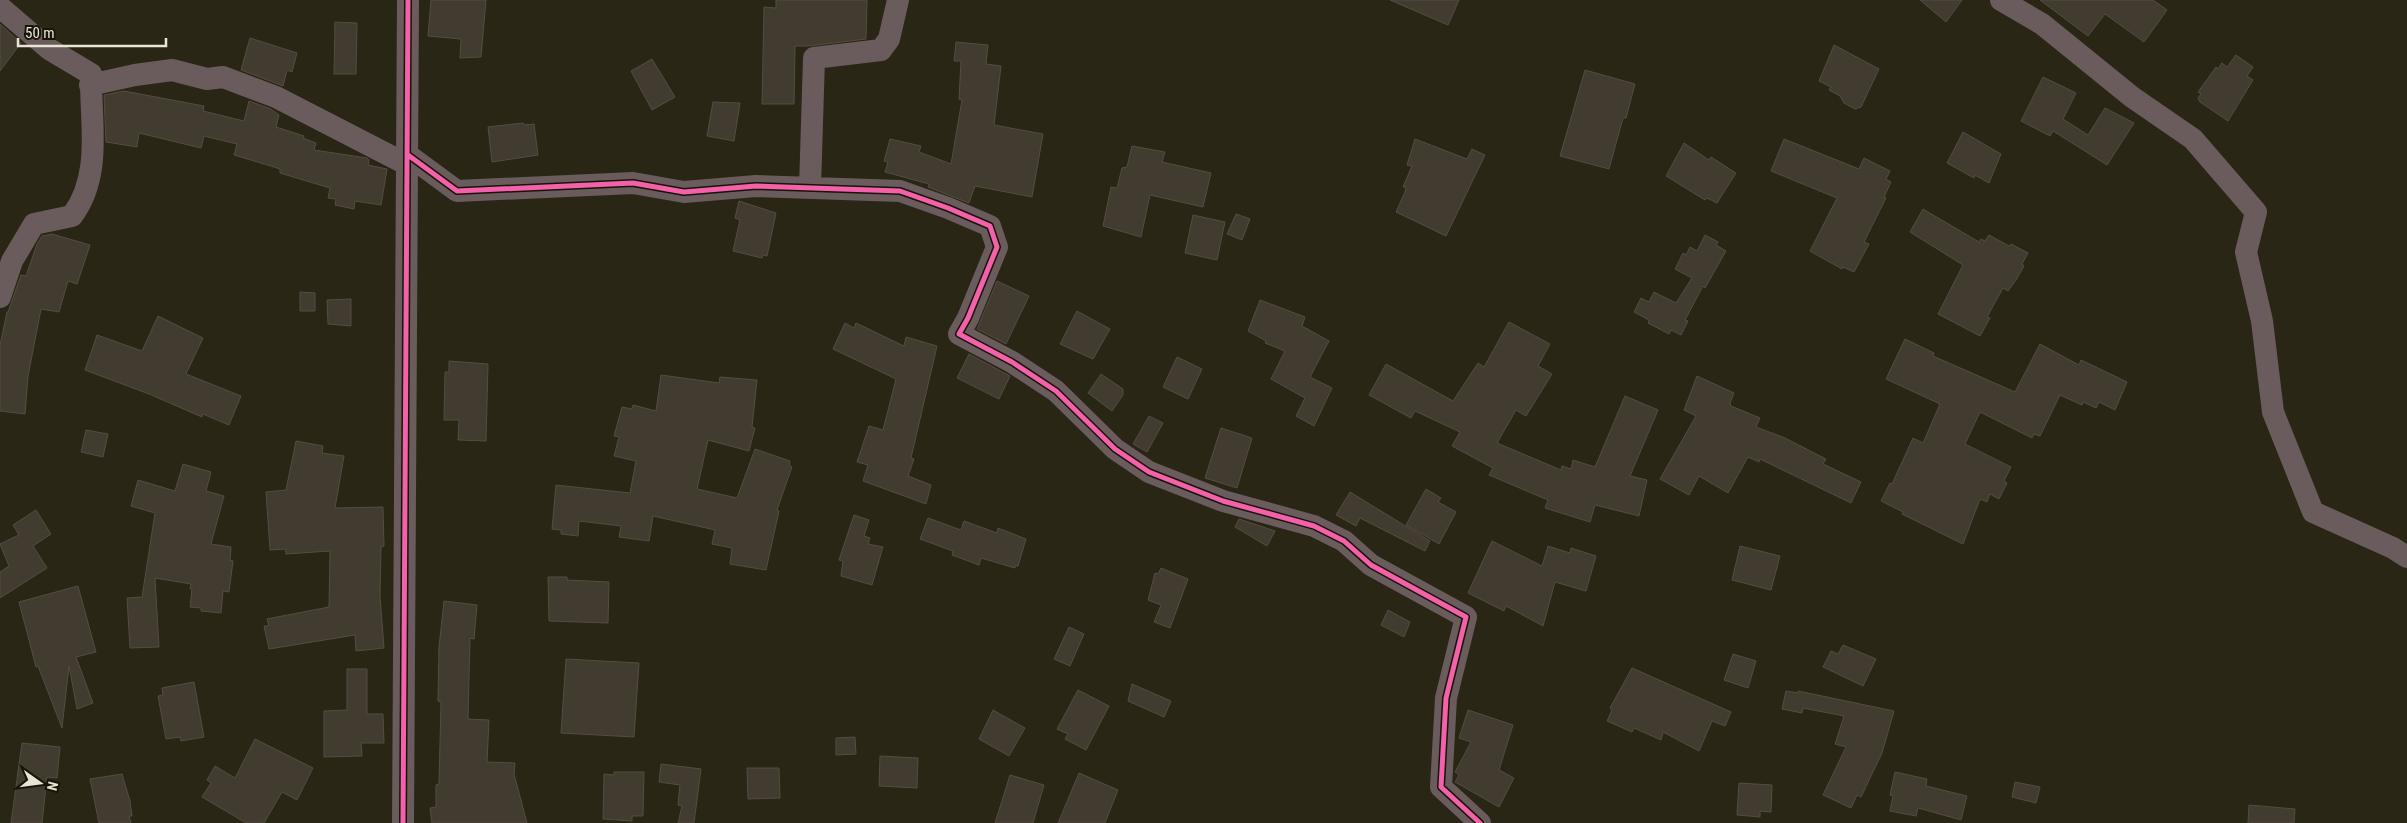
<svg xmlns="http://www.w3.org/2000/svg" width="2407" height="823" viewBox="0 0 2407 823" font-family="'Roboto Condensed',sans-serif">
  <rect width="100%" height="100%" fill="#292615"/>
  <path fill="#423b30" stroke="#544d42" d="M431 0H486L481 57 460 58 461 39 428 36Z
    M776 0H867L866 39 809 46H795L794 104H762L764 7 776 8Z
    M1390 0H1459L1448 25Z
    M1920 0H1962L1946 22Z
    M2040 0H2153L2167 10 2144 42 2105 14 2088 36Z
    M335 22 357 23 356 74H334Z
    M0 24 21 43 0 71Z
    M250 38 297 53 292 72 287 70 283 86 241 70Z
    M956 42 988 45 986 64 1001 66 994 125 1043 134 1032 197 975 186 969 203 928 187 929 184 885 172 888 162 884 161 890 139 921 146 919 152 951 164 962 100 959 99 961 61H954Z
    M1834 45 1879 69 1861 107 1855 109 1844 103 1840 96 1829 90 1831 87 1819 81Z
    M2236 55 2253 67 2247 76 2253 80 2228 121 2200 102 2198 98 2201 94 2198 92 2216 67 2218 69 2222 63 2227 67Z
    M652 59 675 97 652 110 631 71Z
    M1585 70 1635 84 1626 118H1623L1609 169 1560 156Z
    M2043 77 2076 93 2063 119 2088 135 2105 108 2134 123 2107 165 2053 131 2050 136 2021 121Z
    M124 91 204 106 203 111 244 121 249 101 271 109 279 115 276 127 304 136 303 138 316 143 314 150 367 158 369 160 368 165 387 169 381 205 355 201 354 209 335 205 336 199 328 198 330 188 280 173V169L271 166 234 155 237 144 204 136 201 148 139 133 137 147 106 142 104 95Z
    M713 102 740 103 734 141 707 136Z
    M523 123 524 125 534 124 538 155 492 162 488 127Z
    M1963 132 2001 154 1989 183 1975 175 1974 178 1947 163Z
    M1415 139 1467 159 1472 149 1485 155 1446 236 1396 212 1405 192 1406 187H1403L1412 166 1407 165Z
    M1784 139 1859 169 1864 158 1890 171 1886 179 1891 182 1884 197 1886 198 1864 242 1869 244 1854 272 1843 267 1842 269 1810 251 1837 198 1771 171Z
    M1684 143 1709 160 1711 157 1736 173 1717 203 1707 198 1705 200 1666 176Z
    M1132 146 1165 152 1162 162 1211 173 1203 207 1150 195 1141 237 1103 226 1111 187 1117 188 1122 168 1127 167Z
    M739 201 776 213 767 256 763 255 762 258 733 251 740 220 735 218Z
    M1923 209 1979 242 1981 239 1985 241 1989 235 2009 246 2011 244 2028 253 2022 264 2024 266 2016 280 2008 291 2003 288 1987 317 1990 318 1980 336 1938 314 1963 265 1910 232Z
    M1236 214 1250 219 1242 240 1227 234Z
    M1193 215 1225 222 1217 260 1185 253Z
    M52 234 90 245 77 284 68 281 59 312 41 309 28 376 25 414 0 411V345L7 312H8L21 275 26 276 37 244 42 236Z
    M1705 235 1718 242 1716 245 1726 251 1705 288 1703 286 1685 320 1688 321 1681 335 1671 330 1669 334 1648 323 1649 320 1634 312 1641 298 1649 302 1654 292 1676 303 1692 278 1675 269 1683 253 1686 255 1690 247 1697 251Z
    M997 281 1029 296 1006 344 977 329Z
    M300 292 315 293V311H300Z
    M351 299V326L328 324 327 300Z
    M1260 300 1305 317 1302 326 1329 341 1310 377 1332 388 1314 426 1296 416 1305 398 1271 379 1285 351 1265 343 1266 341 1248 331Z
    M1077 311 1110 329 1093 359 1060 344Z
    M158 316 203 338 186 374 241 396 229 425 203 414 202 417 149 394 85 370 97 335 142 351Z
    M1509 322 1550 344 1538 366 1552 374 1526 416 1516 410 1497 443 1561 470 1562 466 1571 469 1573 460 1595 467 1625 396 1658 410 1630 476 1647 480 1639 516 1595 505 1590 522 1545 508 1548 500 1489 475 1493 468 1452 446 1460 432 1415 411 1411 418 1369 395 1386 364 1453 401 1478 363 1484 367Z
    M845 323 854 328 856 323 904 346 906 337 937 346 911 458 914 459 908 476 931 485 926 504 863 481 868 465 857 462 869 426 883 430 896 379 833 349Z
    M1905 339 1934 353 1933 356 2015 392 2040 344 2079 365 2081 360 2127 382 2115 410 2099 402 2096 408 2083 402 2082 405 2060 395 2040 436 2034 434 2032 438 1980 412 1965 444 2011 467 2004 481 2007 483 1999 499 1990 494 1987 502 1980 499 1963 544 1902 514 1903 512 1881 501 1890 483 1892 484 1913 438 1923 443 1940 404 1886 379Z
    M969 354 1010 376 999 399 957 378Z
    M1177 357 1202 369 1188 399 1163 387Z
    M449 361 488 364 486 441 458 440 459 420H444L445 372H449Z
    M1101 374 1123 389V395L1112 411 1088 393Z
    M661 375 719 383 720 377 757 380 752 427 755 428 749 451 708 440 697 489 737 498 755 449 790 461 789 465 792 467 777 510 779 511 766 570 730 564 732 548 712 544 715 530 653 516 649 541 619 537 621 526 579 521 578 536 561 534V530L552 529 556 485 630 493 636 461 614 456 619 437 614 436 622 407 632 409 633 405 656 411Z
    M1697 376 1734 393 1730 403 1731 406 1760 418 1756 427 1785 438 1826 459 1823 464 1861 482 1851 503 1760 459 1759 462 1748 457 1728 493 1699 476 1689 495 1660 479 1696 416 1684 410Z
    M1149 416 1163 423 1147 452 1133 444Z
    M1221 428 1252 438 1237 488 1205 478Z
    M86 430 108 434 103 457 81 452Z
    M296 441 323 446 322 453 344 456 335 508 383 507 384 546 381 547 380 596 384 648 356 651 355 635 269 649 264 626H269L267 619 329 607 330 551 286 554 285 549 270 550 266 492 286 490Z
    M183 464 211 472 206 491 224 496 211 544 231 547 230 560 233 561 229 592 223 591 221 613 201 611V608L190 607 192 589H190L191 584 155 578 159 647 130 648 127 598 142 597 155 513 131 506 138 480 175 491Z
    M1426 489 1441 498 1438 502 1456 512 1439 544 1406 525Z
    M1350 492 1430 541 1425 551 1360 518 1356 526 1336 515Z
    M36 510 51 534 33 546 47 568 0 598V572L9 566 0 544 19 535 13 525Z
    M854 515 869 520 864 536 870 538 868 544 883 547 872 585 841 576 843 561 839 560Z
    M928 518 961 530 964 521 997 533 998 528 1026 539 1018 566H1015V568L981 558 979 565 952 555 953 551 920 539Z
    M1239 519 1275 531 1267 546 1235 527Z
    M1492 541 1542 566 1548 546 1570 553 1571 548 1596 556 1586 591 1555 582 1543 626 1506 606 1504 611 1468 593Z
    M1740 546 1780 556 1771 590 1732 580Z
    M1161 568 1188 579 1170 628 1154 622 1161 605 1148 600 1155 573 1158 574Z
    M548 577H567V580L609 582 608 623 549 621Z
    M78 586 96 652 76 657 93 703 77 709 69 666 62 728 38 666 36 667 19 602Z
    M444 601 477 605 474 639 470 638 468 719 489 720 487 762 515 763 514 774 527 823H432L430 808 436 807V785L439 784 441 702 438 701 439 647Z
    M1388 610 1410 622 1404 637 1381 625Z
    M1069 627 1084 634 1070 666 1054 659Z
    M1843 645 1876 659 1863 686 1823 667 1831 651 1838 654Z
    M1733 654 1756 661 1748 688 1724 680Z
    M566 659 639 663 634 737 561 733Z
    M1632 668 1731 712 1725 726 1712 721 1699 751 1663 732 1661 740 1634 728 1632 732 1607 721 1612 710 1610 708Z
    M347 669H367V714H383L384 743H361L362 756 324 757V711L347 710Z
    M194 682 204 737 181 741 180 737 166 739 158 696 163 695 162 688Z
    M1132 684 1171 701 1164 717 1128 701Z
    M1078 690 1109 706 1086 750 1065 739 1068 734 1057 729Z
    M1786 691 1798 693V691L1894 711 1882 753 1861 797 1857 795 1851 808 1823 795 1846 747 1835 744 1844 716 1803 708 1802 713 1782 709Z
    M993 710 1025 728 1009 756 979 739Z
    M1468 710 1513 725 1499 770 1514 778 1499 807 1455 782 1459 775 1455 772 1471 742 1459 738Z
    M855 737 856 754 836 755V738Z
    M255 739 313 768 297 800 282 792 264 823H246L202 797 211 783 207 780 215 766 235 778Z
    M22 743 60 747 57 778 47 777 42 823H11Z
    M880 756 918 758 917 788 879 786Z
    M661 764 701 769 694 823H678L682 806 678 805 680 785 659 782Z
    M747 768H779L780 798 748 799Z
    M614 772H644L643 816H632V821L603 819 604 774 614 775Z
    M1895 772 1927 779 1926 786 1967 796 1961 820 1918 808 1916 816 1890 811 1893 796 1890 795Z
    M1079 773 1118 790 1105 823H1058Z
    M122 774 130 801 132 816H129L131 823H99L90 779Z
    M1010 775 1044 785 1033 823H995Z
    M2015 782 2040 787 2036 803 2012 797Z
    M1739 783 1772 785 1771 812 1760 811V817L1737 815Z
    M2249 805 2295 809 2294 823H2248Z"/>
  <g fill="none" stroke-linecap="round" stroke-linejoin="round">
    <path stroke="#6a5c5c" stroke-width="22" d="M2001 0 2042 24 2132 97 2193 139 2256 212 2246 252 2262 321 2273 412 2313 512 2393 548 2407 557
      M0 7 49 49 91 74C90 121 103 175 72 216L34 224 12 261 0 297
      M90 85 135 75 172 70 207 79 223 77 276 97 408 165
      M408 155 457 191 633 183 684 192 756 186 900 191 948 208 990 226 997 247 968 318 959 334 1012 362 1056 391 1115 449 1149 472 1223 501 1314 526 1344 541 1371 565 1466 617 1446 698 1441 787 1480 823
      M810 188 814 58 881 50 889 39 898 0
      M403 823 408 0"/>
    <defs>
      <path id="cycleway" d="M408 155 457 191 633 183 684 192 756 186 900 191 948 208 990 226 997 247 968 318 959 334 1012 362 1056 391 1115 449 1149 472 1223 501 1314 526 1344 541 1371 565 1466 617 1446 698 1441 787 1480 823
        M403 823 408 0"/>
    </defs>
    <use href="#cycleway" stroke="#171408" stroke-width="8"/>
    <use href="#cycleway" stroke="#f560ab" stroke-width="5"/>
  </g>
  <g transform="translate(40 783) rotate(104)" stroke="#171408" stroke-width="4" paint-order="stroke">
  <path d="M0-4L9 19L0 12L-9 19Z" fill="#e8e5d4"/>
  <text y="-8" font-size="14" font-weight="bold" text-anchor="middle" fill="#e8e5d4">N</text>
  </g>
  <path d="M18 38v8h148v-8" fill="none" stroke="#e8e5d4" stroke-width="2.5"/>
  <text x="25" y="38" font-size="15" fill="#e8e5d4" stroke="#171408" stroke-width="4" paint-order="stroke">50 m</text>
</svg>
